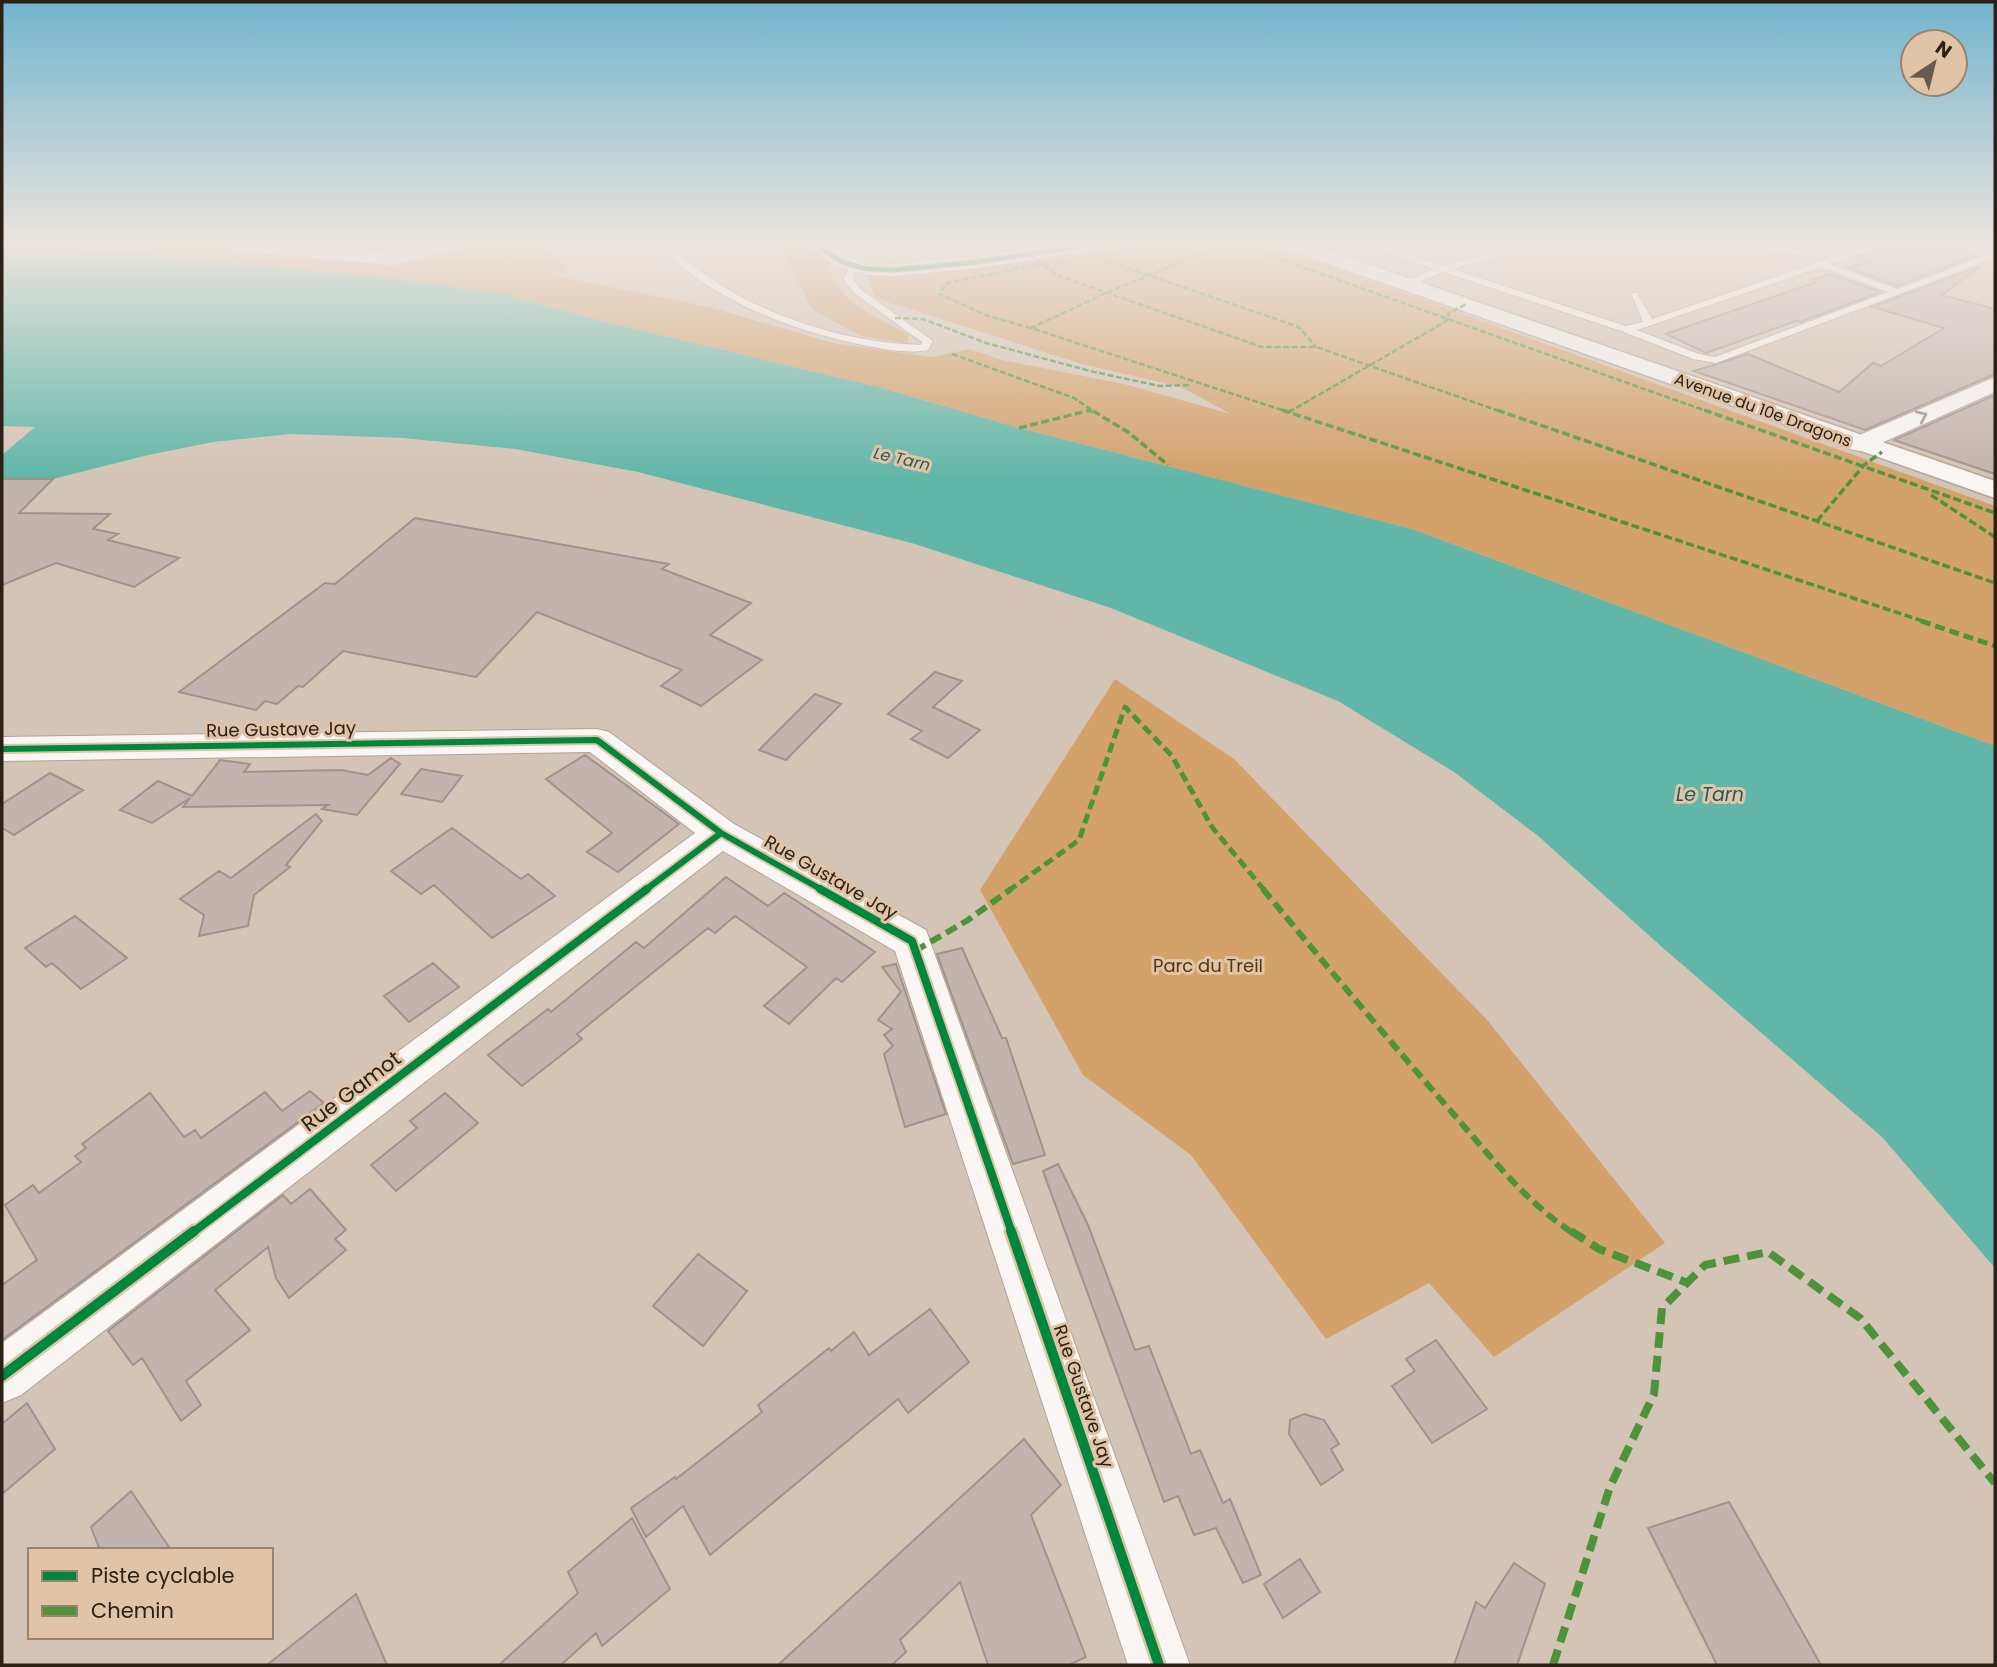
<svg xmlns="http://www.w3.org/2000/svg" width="1997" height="1667" viewBox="0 0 1997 1667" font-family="Poppins,sans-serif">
  <rect width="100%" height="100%" fill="#d4c4b5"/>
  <path fill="#d3a16a" d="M46 245H235L383 258 450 245H538L570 269 551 275 713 308 833 343 931 357 970 349 1002 360 1124 384 1231 414 1181 387 1082 364 875 298 868 274 1055 255 1113 245H1272L1995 506V746L1412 529 1019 428 878 387 606 322 504 294 394 279Z
    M779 245H816L842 262 827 265C844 307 872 314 909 335L907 343 861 336 813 310Z
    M1115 679 1234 759 1488 1021 1665 1243 1494 1357 1429 1283 1326 1339 1191 1155 1083 1075 980 890Z"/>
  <path fill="#61b6a8" d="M2 245H46L394 279 504 294 606 322 878 387 1019 428 1412 529 1995 746V1268L1882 1137 1662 947 1537 835 1454 772 1338 701 1111 608 915 544 638 472 515 449 403 438 291 434 213 442 148 455 53 479H2V455L35 427 2 426Z"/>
  <path fill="#c2b3ae" stroke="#a0918c" stroke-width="2" d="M1886 245H1953L1976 256 1897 286 1848 268 1868 261 1857 257Z
    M1981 266 1942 295 1995 309V374L1865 430 1694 371 1748 354 1839 392 1873 363 1881 366 1944 328 1872 307Z
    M1831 274 1881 292 1800 322 1796 321 1706 353 1666 334 1816 282 1811 280Z
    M1995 395V474L1894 440Z
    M2 479H53L19 513 110 514 93 529 118 534 108 540 179 558 134 587 56 563 2 585Z
    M415 518 669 564 662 569 751 603 710 635 762 660 701 706 661 686 682 670 537 612 476 677 343 651 303 687 298 686 277 704 265 701 256 710 179 692 325 583 335 584Z
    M935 672 962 681 933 707 980 730 948 758 911 739 922 731 888 714Z
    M815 694 841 704 786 760 759 750Z
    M585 755 679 824 618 872 587 852 612 833 546 779Z
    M391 758 400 764 357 815 322 809 328 805 183 807 190 798 152 823 120 810 158 781 192 796 220 760 250 764 244 772 341 770 368 775Z
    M421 769 462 776 442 802 401 794Z
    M50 773 83 790 14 835 2 828V804Z
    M316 814 322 821 286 865 290 867 254 895 248 926 199 936 204 915 180 899 219 871 231 878Z
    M452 828 521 879 528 874 555 896 492 938 434 885 421 894 391 871Z
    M726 877 768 906 784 893 875 952 842 982 836 978 789 1024 764 1006 807 967 735 916 715 933 708 928 577 1034 582 1039 522 1086 488 1055 548 1009 551 1012 636 942 644 948Z
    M75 916 127 958 81 989 52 963 46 967 25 948Z
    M962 948 1002 1038H1006L1045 1155 1013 1164 937 954Z
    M433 963 459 987 409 1022 384 996Z
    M896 964 946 1114 905 1127 884 1054 893 1046 884 1035 892 1029 878 1020 901 992 882 967Z
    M310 1091 324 1103 2 1340V1285L37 1260 5 1205 33 1185 39 1193 81 1162 75 1156 86 1148 82 1144 150 1093 184 1137 195 1130 201 1138 265 1092 282 1111Z
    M445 1093 478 1123 396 1191 371 1165 417 1128 410 1121Z
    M1058 1164 1088 1225 1135 1350 1149 1346 1191 1454 1200 1450 1223 1503 1230 1499 1261 1575 1243 1583 1216 1528 1194 1535 1178 1496 1164 1502 1043 1171Z
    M310 1189 346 1230 335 1239 346 1250 289 1298 276 1278 268 1247 215 1290 250 1330 186 1381 201 1405 181 1421 142 1358 133 1365 108 1331 283 1195 291 1204Z
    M698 1254 747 1291 703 1346 653 1306Z
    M930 1309 969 1362 908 1413 898 1399 710 1555 683 1506 646 1537 631 1508 675 1477 676 1479 762 1412 758 1405 829 1348 831 1351 854 1332 869 1355Z
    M1436 1340 1487 1409 1432 1443 1392 1386 1415 1371 1406 1359Z
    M27 1403 55 1449 2 1494V1424Z
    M1304 1414 1324 1420 1339 1444 1331 1449 1343 1470 1321 1485 1289 1434 1290 1420Z
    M1024 1439 1061 1485 1031 1515 1086 1657 1069 1665H988L960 1582 900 1640 906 1652 892 1665H778Z
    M131 1491 171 1550H100L91 1527Z
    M1729 1502 1821 1665H1717L1648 1528Z
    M632 1518 670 1589 602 1646 596 1633 561 1665H499L578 1593 568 1572Z
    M1300 1559 1320 1592 1283 1618 1264 1584Z
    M1514 1563 1545 1584 1517 1665H1454L1476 1602 1485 1608Z
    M356 1594 387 1665H267Z"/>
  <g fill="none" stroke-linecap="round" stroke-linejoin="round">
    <defs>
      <path id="lane" d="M657 245H667C686 259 704 275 724 287 782 322 853 343 921 345L922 342 854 293 843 279 852 263H858L853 279 860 289 933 341 928 350C907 354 884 349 863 345 789 330 712 300 657 245Z
        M1366 245H1379L1443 266 1506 250V254L1453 269 1626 326 1643 322 1631 293H1637L1652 319 1830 258 1816 253 1812 256 1764 251 1763 249 1767 246 1805 250 1796 245C1811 245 1826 255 1840 255 1855 254 1868 245 1884 245L1830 264 1897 289 1983 256 1955 245H1968L1995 254V258L1716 363 1693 359 1621 331 1443 272 1409 286H1403V282L1434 269ZM1821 267 1888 292 1715 357 1699 354 1637 330Z"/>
      <path id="street" d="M226 245H299L392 253 426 245H459L457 249 392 265 235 251Z
        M807 245H829L849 258 868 263 894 264 977 256 1051 245H1097L1088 251 977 268 894 276 867 275 835 266Z
        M1995 377V392L1868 449 1859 451 1850 449 1847 444 1850 439Z
        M597 729 609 732 734 824 926 930 1190 1665H1128L895 951 723 851 21 1395 2 1403V1343L695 833 590 752 2 761V737Z"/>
      <path id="primary" d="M1284 245H1313L1995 481V498L1287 249Z"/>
    </defs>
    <use href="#lane" stroke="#b0a397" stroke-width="2"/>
    <use href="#street" stroke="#b0a397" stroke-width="2"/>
    <use href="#primary" stroke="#b0a397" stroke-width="3"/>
    <use href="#lane" fill="#f9f6f4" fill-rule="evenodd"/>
    <use href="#street" fill="#f9f6f4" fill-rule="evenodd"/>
    <use href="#primary" fill="#f9f6f4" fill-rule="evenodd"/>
    <path stroke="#4d933b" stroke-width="2.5" stroke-dasharray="6 2.5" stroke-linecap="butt" d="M1213 245 1206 252 1106 293 1031 328 1288 412
      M1240 245 1709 412
      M1031 254 1056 275 1262 347H1316L1502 412
      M1095 257 1299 327 1316 347
      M895 318 923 319 986 343 1094 372 1160 386 1189 385
      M1031 328 988 316 939 294 947 283 1042 264 1167 245
      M952 354 1074 398 1093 411 1090 412
      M1289 412 1443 323 1449 319 1448 314 1466 304"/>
    <path stroke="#4d933b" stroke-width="3.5" stroke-dasharray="8 3.5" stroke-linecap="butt" d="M1282 410 1926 622
      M1497 410 1995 583
      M1704 410 1995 513
      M1093 411 1128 432 1168 465
      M1287 413 1292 410
      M1019 428 1091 410
      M1931 495 1995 537
      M1817 521 1864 465 1882 452"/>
    <path stroke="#4d933b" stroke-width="5" stroke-dasharray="10 5" stroke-linecap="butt" d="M1921 621 1995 646
      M1008 891 1079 840 1125 707 1172 756 1212 827 1265 891"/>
    <path stroke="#4d933b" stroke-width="6" stroke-dasharray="12 6" stroke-linecap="butt" d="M1263 889C1324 963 1386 1037 1449 1109 1487 1152 1525 1202 1573 1233
      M915 951 968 920 1011 889"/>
    <path stroke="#4d933b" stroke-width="8" stroke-dasharray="16 8" stroke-linecap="butt" d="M1571 1231 1599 1249 1688 1283
      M1553 1665 1610 1487 1654 1394 1662 1308 1705 1265 1768 1252 1860 1318 1995 1483"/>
    <defs>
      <path id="cycleway-far3" d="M816 245 842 262 867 269 894 270 977 262 1088 245"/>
      <path id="cycleway-far2" d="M2 749 597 740 721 833 824 891
        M644 891 721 833"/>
      <path id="cycleway-far1" d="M820 889 912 941 1012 1233
        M192 1233 647 889"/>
      <path id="cycleway" d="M1011 1231 1159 1665
        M2 1376 194 1231"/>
    </defs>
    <use href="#cycleway-far3" stroke="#e1c4a8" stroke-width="7"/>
    <use href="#cycleway-far2" stroke="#e1c4a8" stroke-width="10"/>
    <use href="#cycleway-far1" stroke="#e1c4a8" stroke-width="12"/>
    <use href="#cycleway" stroke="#e1c4a8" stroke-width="15"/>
    <use href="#cycleway-far3" stroke="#00873e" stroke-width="4.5"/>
    <use href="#cycleway-far2" stroke="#00873e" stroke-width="6"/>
    <use href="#cycleway-far1" stroke="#00873e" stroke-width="8"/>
    <use href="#cycleway" stroke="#00873e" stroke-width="10"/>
  </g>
  <defs><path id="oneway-chevron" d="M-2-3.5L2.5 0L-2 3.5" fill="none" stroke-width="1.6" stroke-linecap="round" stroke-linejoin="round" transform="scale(1.75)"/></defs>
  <use stroke="#9d9690" href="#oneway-chevron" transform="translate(1922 416) rotate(-24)"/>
  <linearGradient id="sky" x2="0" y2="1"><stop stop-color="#72b5ce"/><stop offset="0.51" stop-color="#ece4de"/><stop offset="1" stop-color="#ece4de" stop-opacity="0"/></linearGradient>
  <rect width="1997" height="478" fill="url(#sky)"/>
  <g text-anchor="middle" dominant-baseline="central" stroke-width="6" stroke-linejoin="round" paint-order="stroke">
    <g font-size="16" fill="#2c2116" stroke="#e1c4a8">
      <text transform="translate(1763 410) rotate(20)">Avenue du 10e Dragons</text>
    </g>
    <g font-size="16" font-style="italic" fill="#1b5e57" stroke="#e1c4a8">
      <text transform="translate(902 459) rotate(13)">Le Tarn</text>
    </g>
    <g font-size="18" fill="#2c2116" stroke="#e1c4a8">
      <text transform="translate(281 729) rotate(-1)">Rue Gustave Jay</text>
      <text transform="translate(831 877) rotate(30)">Rue Gustave Jay</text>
      <text transform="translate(1084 1396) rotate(71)">Rue Gustave Jay</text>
    </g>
    <g font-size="18" fill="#543411" stroke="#e1c4a8">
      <text x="1208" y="965">Parc du Treil</text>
    </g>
    <g font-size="19" font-style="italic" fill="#1b5e57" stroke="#e1c4a8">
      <text x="1710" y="794">Le Tarn</text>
    </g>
    <g font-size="21" fill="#2c2116" stroke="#e1c4a8">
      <text transform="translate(351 1091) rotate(-37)">Rue Gamot</text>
    </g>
  </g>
  <rect width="1997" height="1667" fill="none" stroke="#2c2116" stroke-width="7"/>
  <rect x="28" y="1548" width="245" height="91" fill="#e1c4a8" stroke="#99836e" stroke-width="2"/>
  <rect x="42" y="1571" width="35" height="10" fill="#00873e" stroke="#99836e" stroke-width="2"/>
  <text x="91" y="1583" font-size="21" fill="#2c2116">Piste cyclable</text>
  <rect x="42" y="1606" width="35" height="10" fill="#4d933b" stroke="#99836e" stroke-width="2"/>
  <text x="91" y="1618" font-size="21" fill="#2c2116">Chemin</text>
  <g transform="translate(1934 63) rotate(35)"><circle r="33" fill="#e1c4a8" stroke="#99836e" stroke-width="2"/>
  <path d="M0-5L12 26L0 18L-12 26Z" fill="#675a4e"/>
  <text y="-10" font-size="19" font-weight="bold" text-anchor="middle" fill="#2c2116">N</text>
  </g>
</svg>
